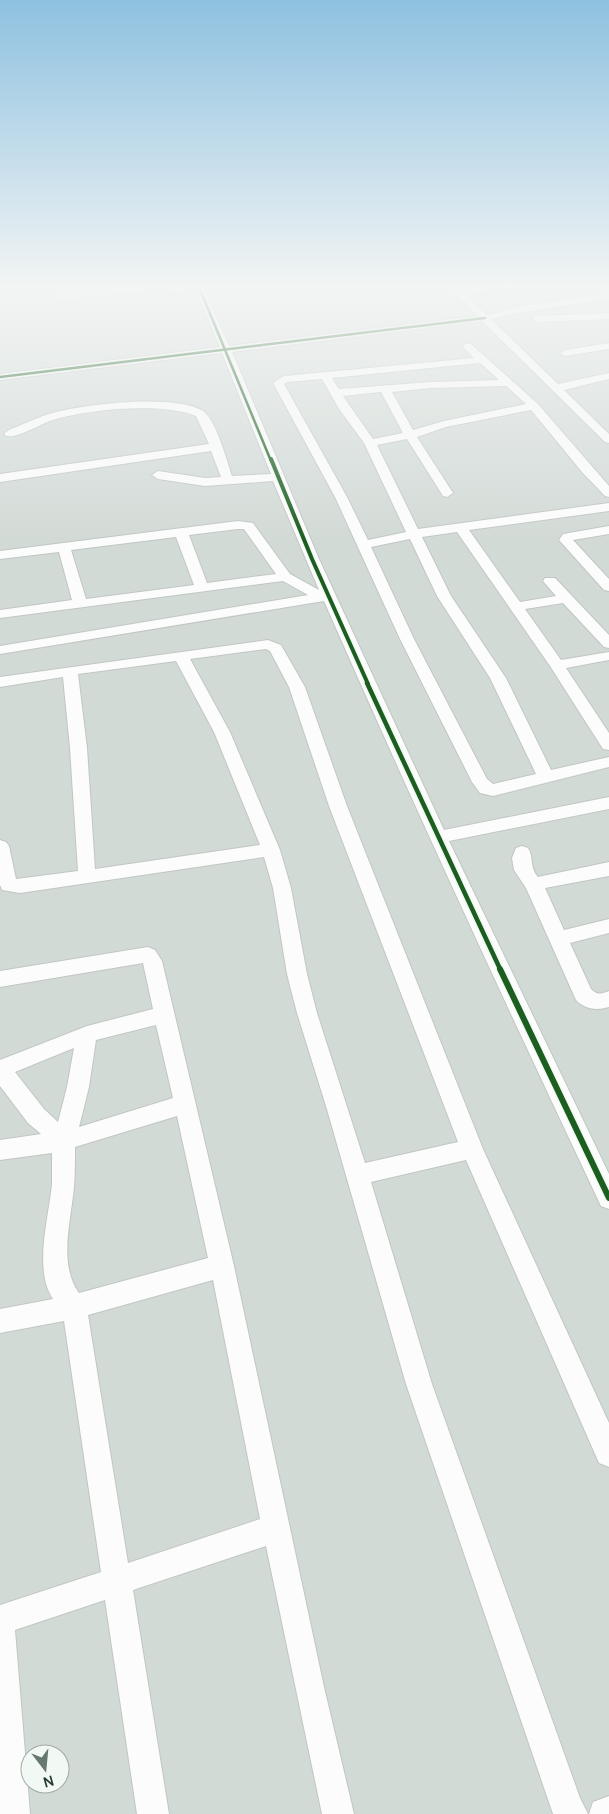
<svg xmlns="http://www.w3.org/2000/svg" width="609" height="1814" viewBox="0 0 609 1814" font-family="Manrope,sans-serif">
  <rect width="100%" height="100%" fill="#e4e9e6"/>
  <path fill="#d2dad6" fill-rule="evenodd" d="M0 287H609V1814H0ZM30 1754H60V1784H30Z"/>
  <g fill="none" stroke-linecap="round" stroke-linejoin="round">
    <defs>
      <path id="minor" d="M127 287H157L152 290 57 299 52 296 57 293Z
        M163 287H203L229 346 477 316 449 287H498L494 290 465 293 487 315 516 307 609 293V299L516 313 491 319 558 384 609 373V379L564 390 609 434V443L605 442 482 321 232 352 319 559 444 830 609 797V809L449 841 609 1174V1209L601 1206C506 1005 413 804 324 601L0 654V646L308 595 283 581 0 618V610L72 600 59 552 0 559V551L238 521 253 523 290 574 319 590 273 481 205 486 158 479 152 475 158 471 205 478 221 477 211 451 0 482V474L209 444 196 416C164 402 90 409 56 419 43 422 18 439 6 436L4 434C8 429 15 428 21 425 30 421 39 417 49 414 80 404 176 393 203 411 216 420 227 461 232 476L271 474 222 353 0 380V374L220 347 196 290 177 292 164 289ZM238 529H244L276 574 207 583 189 535ZM176 537 194 585 86 599 71 550Z
        M609 313V319L537 322 532 319 537 316Z
        M467 343 471 344 538 404 609 486V497L605 496 582 472 531 410 446 427 417 437 453 493 447 497 443 496 407 439 377 445 418 529 609 503V511L469 530 520 602 556 596 543 581 545 578H555L609 635V648L604 647 563 603 525 609 561 660 609 652V660L566 668 609 733V750L603 749 550 666 457 532 422 537 451 596 506 678 551 770 609 757V767L493 796 480 793 472 782 400 639 335 497 273 383 284 376 474 358 462 346ZM480 363 499 380 431 382 339 389 332 378ZM322 379 339 409 364 443 406 532 368 540 347 497 284 384 287 382ZM506 386 526 404 444 421 413 430 392 392 431 388ZM381 392 403 433 373 439 343 396ZM410 539 437 596 490 678 536 774 493 784 487 779 414 639 371 547Z
        M609 343V349L565 356 560 353 565 350Z
        M609 526V534L573 540 609 579V591L604 590 559 540 563 534Z
        M268 640 281 645 305 687 347 806 483 1149 609 1423V1467L599 1463 466 1160 371 1182 432 1384 580 1798 588 1814H553L406 1384 326 1106 297 1013 287 974 273 888 264 857 20 893 2 890 0 885V840L6 842 9 846 16 879 78 871 70 748 63 677 0 687V677ZM266 649 270 651 289 687 329 806 458 1142 365 1163 317 1013 307 974 291 888 280 850 230 732 190 659ZM176 661 214 732 260 845 95 869 87 748 78 674Z
        M522 846 528 848C534 857 529 867 538 877L609 862V876L545 888 564 930 609 919V933L570 943 591 989C597 995 601 994 609 991V1007C596 1011 585 1009 576 1000L526 888 514 870 512 858 516 848Z
        M148 947 155 950 162 961 234 1266 324 1687 354 1814H322L266 1546 133 1590 169 1814H137L105 1600 15 1630 30 1814H0V1605L101 1572 64 1321 0 1333V1309L53 1299C33 1269 49 1217 52 1184 52 1173 52 1163 52 1153L0 1160V1140L41 1134 28 1123 0 1086V1060L87 1026 153 1009 143 963 0 987V971ZM156 1025 173 1098 79 1127 89 1087 96 1040ZM74 1048 67 1087 58 1122 44 1109 15 1072ZM177 1116 208 1258 79 1293C58 1264 71 1221 74 1187 75 1174 75 1160 75 1147ZM213 1280 260 1519 128 1563 88 1315Z
        M609 1796V1814H589L593 1802Z"/>
    </defs>
    <use href="#minor" stroke="#c1c6c3" stroke-width="2"/>
    <use href="#minor" fill="#fbfcfb" fill-rule="evenodd"/>
    <defs>
      <path id="cycleway-far3" d="M199 287 271 461
        M0 377 485 318"/>
      <path id="cycleway-far2" d="M271 459 312 559 368 684"/>
      <path id="cycleway-far1" d="M367 683 501 971"/>
      <path id="cycleway" d="M500 969 609 1198"/>
    </defs>
    <use href="#cycleway-far3" stroke="#f2f8f4" stroke-width="4.5"/>
    <use href="#cycleway-far2" stroke="#f2f8f4" stroke-width="6"/>
    <use href="#cycleway-far1" stroke="#f2f8f4" stroke-width="8"/>
    <use href="#cycleway" stroke="#f2f8f4" stroke-width="9"/>
    <use href="#cycleway-far3" stroke="#1b5e20" stroke-width="2.5"/>
    <use href="#cycleway-far2" stroke="#1b5e20" stroke-width="4"/>
    <use href="#cycleway-far1" stroke="#1b5e20" stroke-width="4.5"/>
    <use href="#cycleway" stroke="#1b5e20" stroke-width="6"/>
  </g>
  <linearGradient id="sky" x2="0" y2="1"><stop stop-color="#8ec1e0"/><stop offset="0.53" stop-color="#f3f5f4"/><stop offset="1" stop-color="#f3f5f4" stop-opacity="0"/></linearGradient>
  <rect width="609" height="541" fill="url(#sky)"/>
  <g transform="translate(45 1769) rotate(164)"><circle r="24" fill="#f2f8f4" stroke="#9faca6"/>
  <path d="M0-4L9 19L0 12L-9 19Z" fill="#677870"/>
  <text y="-8" font-size="14" font-weight="bold" text-anchor="middle" fill="#233b31">N</text>
  </g>
</svg>
